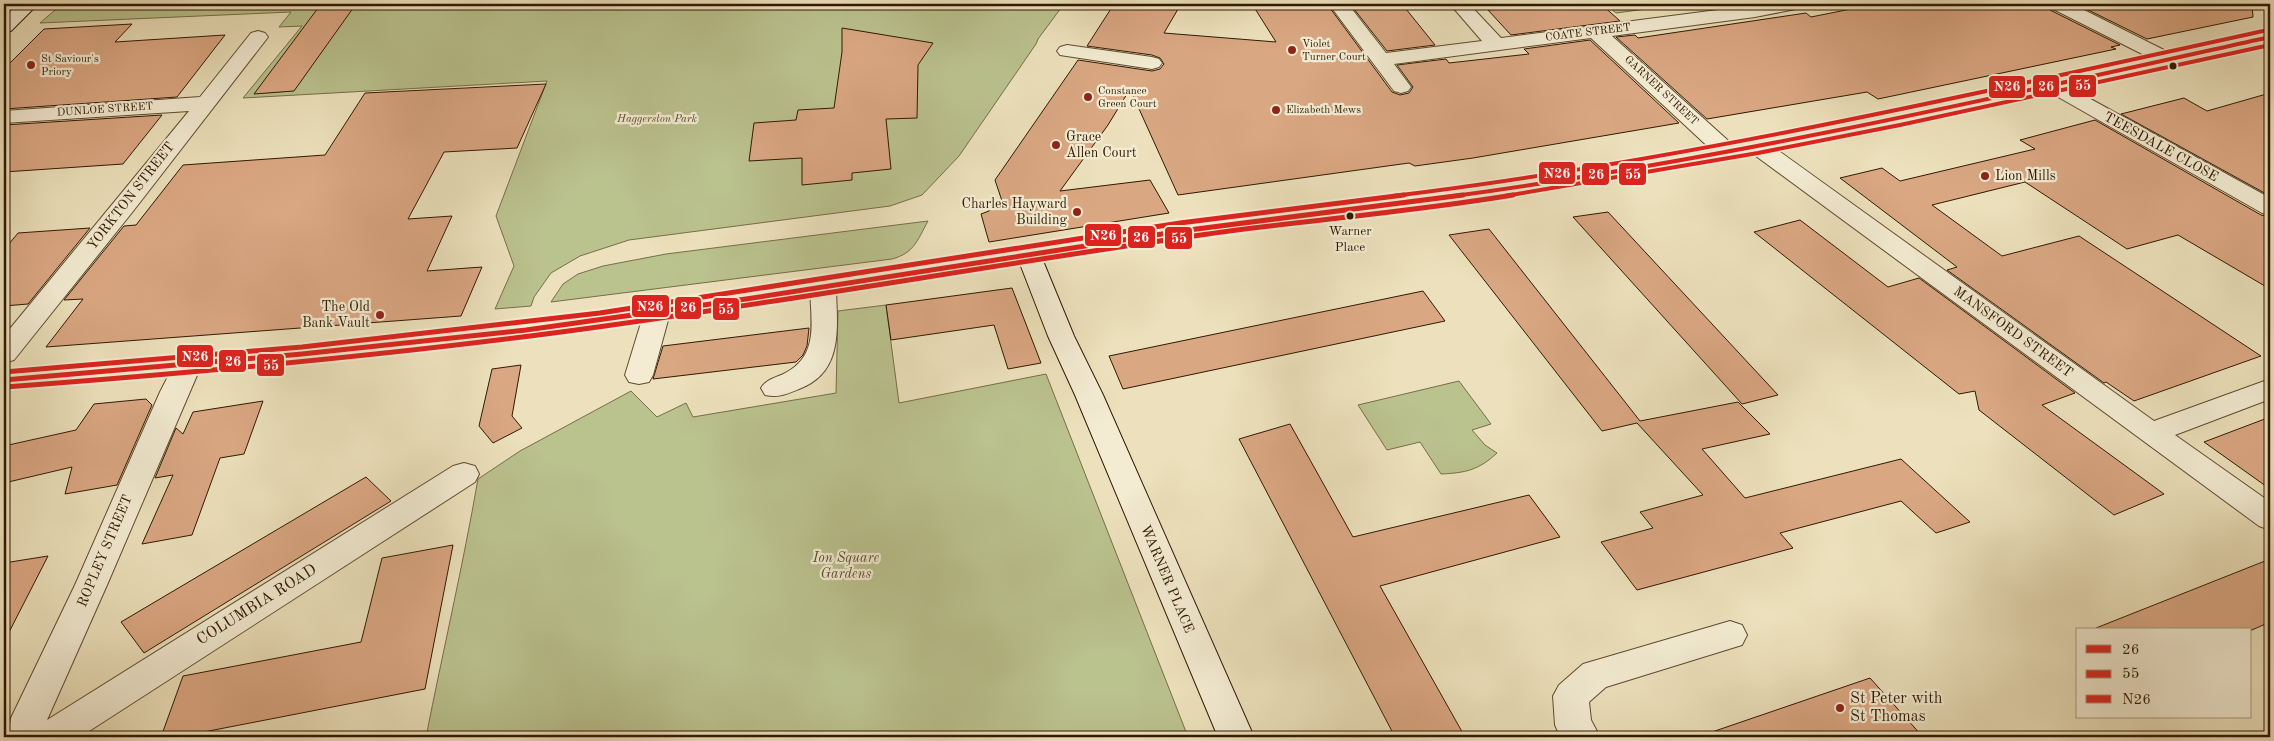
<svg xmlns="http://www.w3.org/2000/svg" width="2274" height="741" viewBox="0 0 2274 741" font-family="'Old Standard TT',serif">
  <rect width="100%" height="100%" fill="#ece1bc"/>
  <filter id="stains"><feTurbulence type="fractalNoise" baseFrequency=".004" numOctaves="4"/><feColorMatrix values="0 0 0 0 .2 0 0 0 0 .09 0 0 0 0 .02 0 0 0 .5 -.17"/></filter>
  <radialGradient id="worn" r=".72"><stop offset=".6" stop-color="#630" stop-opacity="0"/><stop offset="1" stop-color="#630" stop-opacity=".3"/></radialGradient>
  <path fill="#bac28e" stroke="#766e47" d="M62 4H1064L1038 39 1036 44 959 156 922 195 890 206 629 240 580 256 551 273 534 297 531 306 495 309 514 266 496 216 547 81 243 98 302 26 279 27 291 12 40 23Z
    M1605 4H1684L1616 13Z
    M928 221C917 241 914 253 892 259L551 302 563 284 578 274 603 266 666 254Z
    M886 305 899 403 1046 374 1188 737H426C443 651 463 565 478 479L520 451 631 391 657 417 686 403 693 417 836 393 838 311Z
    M1459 381 1491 424 1472 430 1485 445 1497 453C1479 470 1465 473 1441 474L1420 442 1387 450 1358 405Z"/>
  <path fill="#daa783" stroke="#311900" d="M321 4H356L294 91 254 94Z
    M1114 4H1181L1164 33 1276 42 1252 4H1327L1392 92 1400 95 1409 93 1413 87 1397 65 1446 59 1449 63 1529 54 1524 49 1590 40 1679 123 1473 158 1415 166 1409 163 1178 195 1130 89 1108 125 1060 191 1150 180 1169 213 989 242 981 214 989 211 986 203 1002 201 995 180 1078 60 1152 71 1160 69 1164 64 1160 58 1152 55 1087 46Z
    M1350 4H1402L1435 45 1387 51Z
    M1539 4H1601L1620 21 1511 35 1488 10Z
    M1876 4H2047L2050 10 2120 45 2111 47 2116 49 1878 99 1867 92 1707 119 1616 37 1635 35 1638 38 1806 13 1811 17Z
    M2076 4H2252L2253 17 2147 39Z
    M132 24 115 42 225 35 177 97 4 109V69L44 29Z
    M842 28 933 43 918 65 917 118 886 119 891 169 852 173V180L802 185V158L749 161 754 123 796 120 798 110 834 108 842 52Z
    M546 84 517 148 444 152 408 219 452 216 427 271 482 267 461 316 46 347 83 299 64 300 124 226 136 225 183 165 325 155 365 93Z
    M2270 93V196L2121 114 2184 98 2207 111Z
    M162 115 123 164 4 172V125Z
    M2095 120 2261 215 2270 217V289L2178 235 2127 249 2025 182 1932 205 2002 256 2079 236 2261 356 2134 401 2106 382 2104 383 1947 270 1957 267 1840 178 1882 168 1900 181 2035 149 2020 140Z
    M1608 212 1778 395 1742 404 1573 217Z
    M1800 220 1888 287 1919 278 2075 393 2042 405 2164 494 2114 515 1979 410 1975 391 1959 394 1754 232Z
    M90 228 28 304 4 306V250L18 233Z
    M1489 229 1640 421 1738 402 1770 434 1702 449 1745 498 1901 459 1970 522 1936 533 1901 501 1780 533 1793 548 1637 590 1601 542 1653 528 1640 512 1703 495 1637 423 1602 431 1449 235Z
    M1012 288 1041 363 1008 369 994 325 891 340 886 305Z
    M1423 291 1445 321 1123 389 1109 356Z
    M809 328 807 346 803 355 796 362 653 379 663 346Z
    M521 365 512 416 522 428 493 443 479 426 492 369Z
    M146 399 152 405 117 485 65 494 72 467 4 483V446L76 430 94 404Z
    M263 401 244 454 220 458 192 535 142 544 173 475 155 478 176 428 183 434 193 412Z
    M2270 417V489L2204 442Z
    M1290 424 1353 537 1529 495 1560 537 1380 586 1465 737H1395L1239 439Z
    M366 477 391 501 144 653 121 622Z
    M453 545 425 689 178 737H161L183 676 361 642 382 558Z
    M48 556 4 642V563Z
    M2270 559V622L2252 630H2096V628Z
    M1870 678 1923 737H1713L1712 732Z"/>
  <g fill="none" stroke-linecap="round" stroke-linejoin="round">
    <defs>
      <path id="street" d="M1329 4H1348L1386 53 1482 41 1450 4H1469L1501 38 1764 4H1803L1801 8 1755 17 1612 36 1733 145 1736 150 1733 155 1725 157 1717 155 1591 38 1394 64 1411 87 1408 91 1401 93 1394 91Z
        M2049 4H2072L2176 56 2179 60 2176 64 2169 66 2162 64 2051 8Z
        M258 31 265 33 268 37 265 41 134 210 14 360 4 363V336L189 111 4 123V111L200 97 251 33Z
        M1067 45 1152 57 1159 59 1162 63 1159 67 1152 69 1060 55 1057 51 1060 47Z
        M2051 79 2058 81 2270 198V215L2262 213 2044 89 2041 85 2044 81Z
        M1757 139 1765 141 2154 421 2270 379V399L2175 435 2270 502V530L2259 526 1749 151 1746 146 1749 141Z
        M823 280 832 282 836 288C837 328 844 372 799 389 787 394 778 398 765 395L761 388C767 378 777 378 787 372 819 354 811 321 810 288L814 282Z
        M657 305 666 307 670 313 653 375 649 382 639 384 629 382 625 375 644 313 648 307Z
        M187 357 197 359 201 366 107 585 47 720 453 466 464 463 475 466 479 474 475 482 80 737H8L11 718 75 585 160 392 177 359Z
        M1730 621 1742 625 1747 635 1742 645 1606 687 1589 702 1591 720 1600 737 1560 736 1555 725 1553 696 1559 685 1583 664Z"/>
      <path id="secondary" d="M18 4H38L11 31 4 33V17Z
        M1029 248 1038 251 1041 256 1074 336 1103 395 1254 737H1218L1075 395 1048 336 1017 256 1020 251Z"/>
      <path id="primary" d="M2270 31V43C2015 99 1760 158 1501 196 1395 212 1288 222 1181 238 987 267 794 302 600 329 402 356 203 376 4 389V370C203 355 402 338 600 312 794 286 987 252 1181 223 1288 208 1395 198 1501 182 1760 145 2015 86 2270 31Z"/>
    </defs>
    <use href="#street" stroke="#604b2f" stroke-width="2"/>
    <use href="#secondary" stroke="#311900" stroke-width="2"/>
    <use href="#primary" stroke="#311900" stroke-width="2"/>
    <use href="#street" fill="#f3ecd3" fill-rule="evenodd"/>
    <use href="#secondary" fill="#f3ecd3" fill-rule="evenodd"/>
    <use href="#primary" fill="#ece1bc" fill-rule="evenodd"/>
    <defs>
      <path id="bus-1-far1" d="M1454 196C1728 159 1999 97 2270 37"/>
      <path id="bus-1" d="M4 380 302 354 526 330 746 299 1181 231 1463 195"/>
      <path id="bus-2-far1" d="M1505 196 1758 153 1900 125 2270 45"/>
      <path id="bus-2" d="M5 387C206 372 406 354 605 326 800 299 993 265 1187 237 1295 221 1405 213 1513 195"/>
      <path id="bus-3-far1" d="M1393 196C1688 160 1978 93 2268 30"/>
      <path id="bus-3" d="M4 372 302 347 600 313 1180 223 1404 195"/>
    </defs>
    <use href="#bus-1-far1" stroke="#f3ecd3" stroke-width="7"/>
    <use href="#bus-1" stroke="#f3ecd3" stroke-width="9"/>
    <use href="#bus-2-far1" stroke="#f3ecd3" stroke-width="7"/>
    <use href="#bus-2" stroke="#f3ecd3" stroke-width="9"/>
    <use href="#bus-3-far1" stroke="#f3ecd3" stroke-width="7"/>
    <use href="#bus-3" stroke="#f3ecd3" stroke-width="9"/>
    <use href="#bus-1-far1" stroke="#dc241f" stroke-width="4"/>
    <use href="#bus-1" stroke="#dc241f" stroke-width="5"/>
    <use href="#bus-2-far1" stroke="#dc241f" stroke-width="4"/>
    <use href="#bus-2" stroke="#dc241f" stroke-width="5"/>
    <use href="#bus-3-far1" stroke="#dc241f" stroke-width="4"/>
    <use href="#bus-3" stroke="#dc241f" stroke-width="5"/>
  </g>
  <g fill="#8f2418" stroke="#f3ecd3" stroke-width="2">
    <circle cx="1292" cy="50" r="5"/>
    <circle cx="31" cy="65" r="5"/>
    <circle cx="1088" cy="97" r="5"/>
    <circle cx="1276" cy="110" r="5"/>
    <circle cx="1056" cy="145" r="5"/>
    <circle cx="1985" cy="176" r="5"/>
    <circle cx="1077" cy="212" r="5"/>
    <circle cx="380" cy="315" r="5"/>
    <circle cx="1840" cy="708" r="5"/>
  </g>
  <g fill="#311900" stroke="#f3ecd3" stroke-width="2">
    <circle cx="2173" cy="66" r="4.5"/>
    <circle cx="1350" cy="216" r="4.5"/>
  </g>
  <g text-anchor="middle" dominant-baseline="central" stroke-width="4.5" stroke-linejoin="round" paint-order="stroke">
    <g font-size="11" fill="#311900" stroke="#f3ecd3">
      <text transform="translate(1588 33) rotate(-7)">COATE STREET</text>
      <text transform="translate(1661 91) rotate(43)">GARNER STREET</text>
      <text transform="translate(105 110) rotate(-4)">DUNLOE STREET</text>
    </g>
    <g font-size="11" fill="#311900" stroke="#f3ecd3" text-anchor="start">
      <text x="1302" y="44">Violet<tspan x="1302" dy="13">Turner Court</tspan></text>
      <text x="41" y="59">St Saviour's<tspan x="41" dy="13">Priory</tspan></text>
      <text x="1098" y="91">Constance<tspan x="1098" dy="13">Green Court</tspan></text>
      <text x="1286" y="110">Elizabeth Mews</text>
    </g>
    <g font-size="11" font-style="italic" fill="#5a4c2b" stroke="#f3ecd3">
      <text x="657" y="119">Haggerston Park</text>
    </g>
    <g font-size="13" fill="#311900" stroke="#f3ecd3">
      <text x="1350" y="231">Warner<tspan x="1350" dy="16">Place</tspan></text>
    </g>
    <g font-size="14" fill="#311900" stroke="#f3ecd3" text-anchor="start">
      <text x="1066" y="137">Grace<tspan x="1066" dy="16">Allen Court</tspan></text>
      <text x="1995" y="176">Lion Mills</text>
      <text x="1067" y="204" text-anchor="end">Charles Hayward<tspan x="1067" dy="16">Building</tspan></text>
      <text x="370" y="307" text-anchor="end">The Old<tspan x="370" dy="16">Bank Vault</tspan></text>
    </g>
    <g font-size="14" fill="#311900" stroke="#f3ecd3">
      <text transform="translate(2161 147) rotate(29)">TEESDALE CLOSE</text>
      <text transform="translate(131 196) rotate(-52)">YORKTON STREET</text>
      <text transform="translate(2013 332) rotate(36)">MANSFORD STREET</text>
      <text transform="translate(105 551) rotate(-67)">ROPLEY STREET</text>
      <text transform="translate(1167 579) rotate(67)">WARNER PLACE</text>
    </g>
    <g font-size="14" font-style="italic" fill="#5a4c2b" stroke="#f3ecd3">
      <text x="846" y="558">Ion Square<tspan x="846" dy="16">Gardens</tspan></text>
    </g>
    <g font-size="16" fill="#311900" stroke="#f3ecd3">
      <text transform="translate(257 605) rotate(-32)">COLUMBIA ROAD</text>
    </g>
    <g font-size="16" fill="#311900" stroke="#f3ecd3" text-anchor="start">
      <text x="1850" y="699">St Peter with<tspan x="1850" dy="18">St Thomas</tspan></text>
    </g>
  </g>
  <g stroke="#f3ecd3" stroke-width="2">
    <rect x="2068" y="74" width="29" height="24" rx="5" fill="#dc241f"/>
    <rect x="2032" y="74" width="28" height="24" rx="5" fill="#dc241f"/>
    <rect x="1988" y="75" width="38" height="24" rx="5" fill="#dc241f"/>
    <rect x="1538" y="161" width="38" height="24" rx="5" fill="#dc241f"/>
    <rect x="1581" y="162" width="29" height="24" rx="5" fill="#dc241f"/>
    <rect x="1618" y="162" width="29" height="24" rx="5" fill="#dc241f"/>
    <rect x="1084" y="223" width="38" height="24" rx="5" fill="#dc241f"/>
    <rect x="1127" y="225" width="29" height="24" rx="5" fill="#dc241f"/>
    <rect x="1164" y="226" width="29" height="24" rx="5" fill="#dc241f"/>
    <rect x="631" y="294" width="39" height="24" rx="5" fill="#dc241f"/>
    <rect x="674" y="296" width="28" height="24" rx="5" fill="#dc241f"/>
    <rect x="712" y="297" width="28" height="24" rx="5" fill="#dc241f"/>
    <rect x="176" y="344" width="38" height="24" rx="5" fill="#dc241f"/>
    <rect x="218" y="349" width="29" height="24" rx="5" fill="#dc241f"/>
    <rect x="256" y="353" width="29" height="24" rx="5" fill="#dc241f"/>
  </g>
  <g font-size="14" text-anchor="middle" font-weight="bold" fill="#fff">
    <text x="2083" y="90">55</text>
    <text x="2046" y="91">26</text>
    <text x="2007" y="91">N26</text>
    <text x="1557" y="178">N26</text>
    <text x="1596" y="179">26</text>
    <text x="1633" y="179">55</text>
    <text x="1103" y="240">N26</text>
    <text x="1141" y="242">26</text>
    <text x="1179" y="243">55</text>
    <text x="650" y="311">N26</text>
    <text x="688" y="312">26</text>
    <text x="726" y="314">55</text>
    <text x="195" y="361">N26</text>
    <text x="233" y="366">26</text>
    <text x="271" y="370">55</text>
  </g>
  <rect width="2274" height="741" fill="none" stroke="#ece1bc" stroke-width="20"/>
  <rect x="5" y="5" width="2264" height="731" fill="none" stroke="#311900" stroke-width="2.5"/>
  <rect x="10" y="10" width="2254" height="721" fill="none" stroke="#311900"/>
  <rect x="2076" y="628" width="175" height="90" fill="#f3ecd3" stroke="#a5987f"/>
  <rect x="2086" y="645" width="25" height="8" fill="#dc241f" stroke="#a5987f"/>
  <text x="2122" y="654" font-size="15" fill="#311900">26</text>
  <rect x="2086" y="670" width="25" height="8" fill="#dc241f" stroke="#a5987f"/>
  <text x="2122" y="678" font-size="15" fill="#311900">55</text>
  <rect x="2086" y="695" width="25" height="8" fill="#dc241f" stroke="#a5987f"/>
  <text x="2122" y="704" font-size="15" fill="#311900">N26</text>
  <rect width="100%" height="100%" filter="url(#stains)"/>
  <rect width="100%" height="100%" fill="url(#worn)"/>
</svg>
